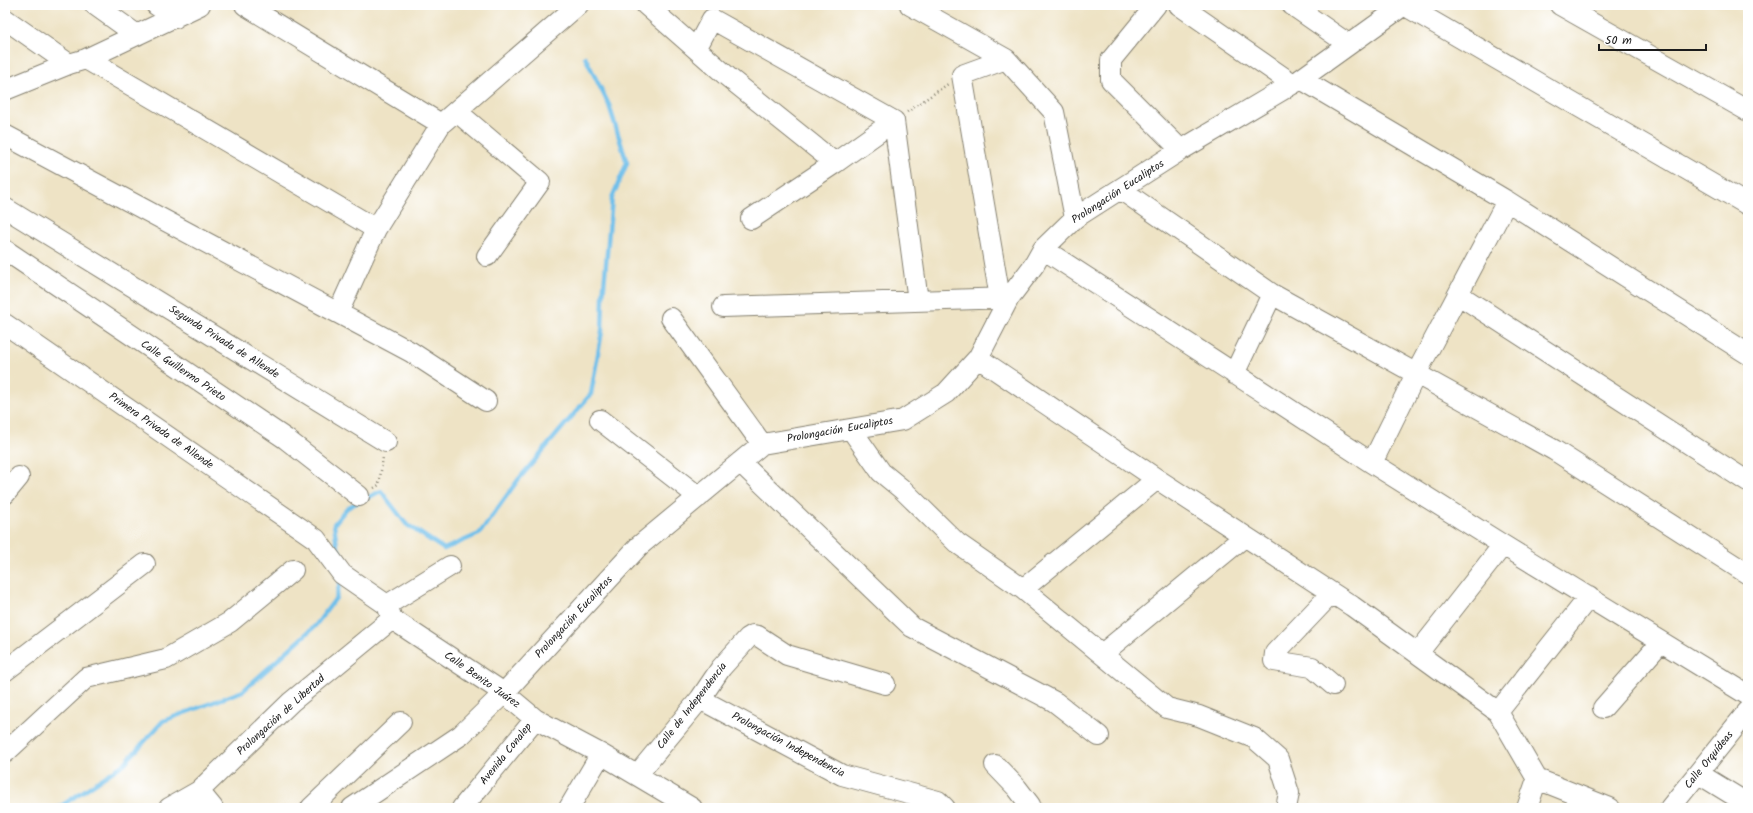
<svg xmlns="http://www.w3.org/2000/svg" width="1753" height="813" viewBox="0 0 1753 813" font-family="Kalam,sans-serif">
  <rect width="100%" height="100%" fill="#fff"/>
  <filter id="ink" filterUnits="userSpaceOnUse"><feTurbulence type="fractalNoise" baseFrequency=".025" numOctaves="2"/><feDisplacementMap in="SourceGraphic" scale="8" xChannelSelector="R" yChannelSelector="G"/><feConvolveMatrix kernelMatrix="1 2 1 2 8 2 1 2 1" color-interpolation-filters="sRGB"/></filter>
  <filter id="wash" filterUnits="userSpaceOnUse"><feTurbulence type="fractalNoise" baseFrequency=".012" numOctaves="4" result="noise"/><feDisplacementMap in="SourceGraphic" scale="16" xChannelSelector="R" yChannelSelector="G"/><feGaussianBlur stdDeviation="0.9" result="paint"/><feColorMatrix in="noise" values="0 0 0 0 0 0 0 0 0 0 0 0 0 0 0 0 0 1.4 0 .05"/><feComposite in="paint" operator="in"/></filter>
  <g filter="url(#wash)">
    <rect width="100%" height="100%" fill="#eee3c5"/>
    <g fill="none" stroke-linecap="round" stroke-linejoin="round">
      <path stroke="#6fbfea" stroke-width="4.5" d="M365 499 381 491 406 524 444 549 479 534 518 480 591 394 602 331 603 297 612 198 627 163 609 105 585 57
        M343 560 337 546 334 524 347 508 358 502
        M58 808 124 764 163 721 243 691 315 626 336 598 341 579"/>
    </g>
  </g>
  <g filter="url(#ink)">
    <g fill="none" stroke-linecap="round" stroke-linejoin="round">
      <defs>
        <path id="minor" d="M95 5 137 35
          M156 5 175 18
          M245 5 441 124
          M646 5 728 77 835 163
          M910 5 1006 59 1054 112 1075 218
          M1156 5 1111 60V80L1181 150
          M1179 5 1293 84
          M1292 5 1348 44
          M1404 5 1748 205
          M1560 5 1748 111
          M5 19 69 64
          M696 49 712 19 894 121
          M86 59 376 229
          M1301 79 1507 201 1748 354
          M5 90 69 64 86 59 200 5
          M456 111 540 182 487 256
          M894 121 918 301
          M5 135 411 352 486 401
          M1120 189 1272 294 1554 450 1748 574
          M5 208 386 442
          M751 219 835 163 894 121
          M1043 249 1372 463 1503 545 1748 695
          M5 250 286 439 359 496
          M1459 295 1748 482
          M1000 298 962 75 1006 59
          M723 307 1009 298
          M338 313 376 229 441 124 578 5
          M671 318 762 444
          M5 324 316 539 342 574 387 605 392 619 504 693 535 719 601 754 692 808
          M978 358 1157 479 1352 606 1498 712 1537 779
          M1234 374 1272 294
          M600 420 699 497
          M851 429 881 472 903 490 957 543 1023 589 1167 708 1199 716 1254 738 1278 759 1289 793 1286 808
          M740 462 912 627 1055 702 1099 736
          M1372 463 1416 374 1507 201
          M5 494 19 477
          M1023 589 1157 479
          M1332 593 1275 653 1274 661 1312 667 1333 685
          M387 605 450 566
          M1418 653 1503 545
          M1102 654 1244 537
          M5 671 145 564
          M700 699 842 775 938 801 945 808
          M1603 708 1661 642
          M1498 712 1589 597
          M5 753 86 678 166 659 230 622 293 570
          M995 765 1017 788 1030 805 1031 808
          M1699 774 1748 804
          M637 775 700 699 721 668 748 638 753 635 758 636 787 655 885 684
          M1537 779 1610 808
          M199 791 213 808
          M169 808 199 791 291 702 392 619
          M311 808 401 722
          M352 808 461 735 504 693 639 546 762 444 903 420 946 393 978 358 1009 298 1034 265 1043 249 1075 218 1181 150 1301 79 1404 5
          M462 808 535 719
          M569 808 601 754
          M1527 808 1537 779
          M1670 808 1748 711"/>
      </defs>
      <use href="#minor" stroke="#858070" stroke-width="22"/>
      <path stroke="#858070" stroke-width="2.5" stroke-dasharray="1 3" stroke-linecap="butt" d="M907 112 948 84
        M374 488 379 485 383 457"/>
      <use href="#minor" stroke="#fff" stroke-width="20"/>
    </g>
  </g>
  <g text-anchor="middle" dominant-baseline="central" stroke-width="3" stroke-linejoin="round" paint-order="stroke">
    <g font-size="11" fill="#1c1c1c" stroke="#fff">
      <text transform="translate(1118 192) rotate(-33)">Prolongación Eucaliptos</text>
      <text transform="translate(224 342) rotate(32)">Segunda Privada de Allende</text>
      <text transform="translate(183 371) rotate(34)">Calle Guillermo Prieto</text>
      <text transform="translate(840 430) rotate(-10)">Prolongación Eucaliptos</text>
      <text transform="translate(161 431) rotate(35)">Primera Privada de Allende</text>
      <text transform="translate(574 617) rotate(-47)">Prolongación Eucaliptos</text>
      <text transform="translate(482 680) rotate(35)">Calle Benito Juárez</text>
      <text transform="translate(692 706) rotate(-52)">Calle de Independencia</text>
      <text transform="translate(281 715) rotate(-42)">Prolongación de Libertad</text>
      <text transform="translate(788 745) rotate(28)">Prolongación Independencia</text>
      <text transform="translate(506 754) rotate(-51)">Avenida Conalep</text>
      <text transform="translate(1709 760) rotate(-51)">Calle Orquídeas</text>
    </g>
  </g>
  <rect width="1753" height="813" fill="none" stroke="#fff" stroke-width="20"/>
  <path d="M1599 44v6h107v-6" fill="none" stroke="#1c1c1c" stroke-width="2"/>
  <text x="1605" y="44" font-size="12" fill="#1c1c1c" stroke="#ffffff" stroke-width="3" paint-order="stroke">50 m</text>
</svg>
